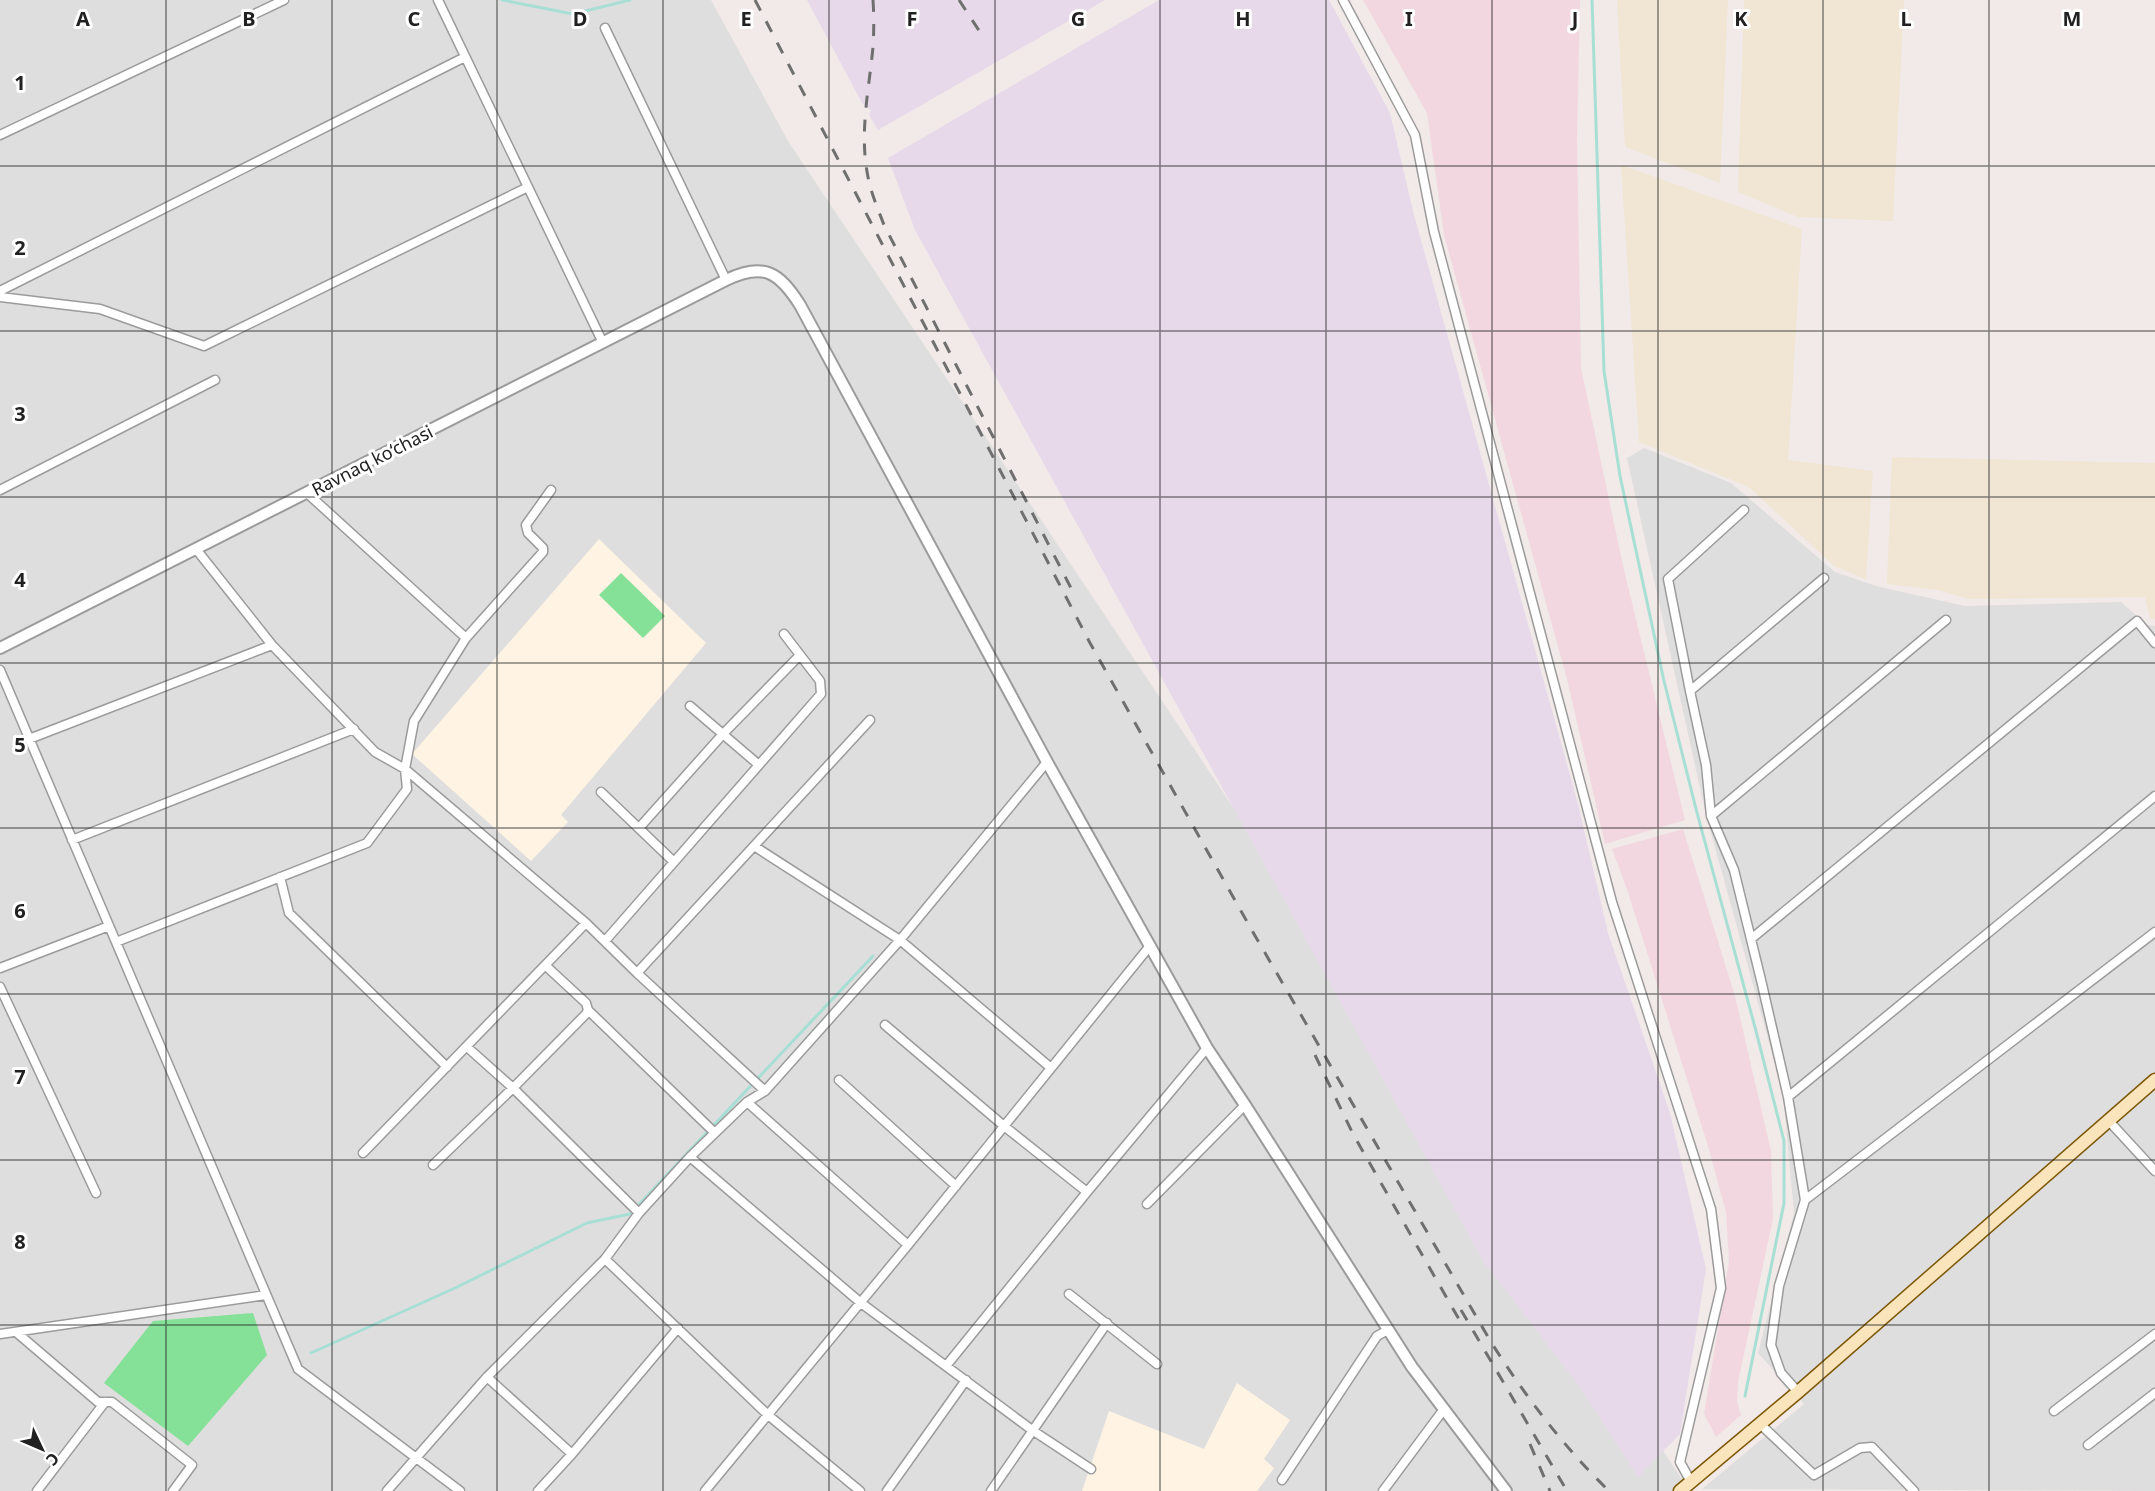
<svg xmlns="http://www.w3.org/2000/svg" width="2155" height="1491" viewBox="0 0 2155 1491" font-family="'Noto Sans',sans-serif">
  <rect width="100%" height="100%" fill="#f1eae8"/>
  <path fill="#dfdede" d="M0 0H711L788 141 1690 1491H0Z
    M1644 448 1731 483 1835 572 1876 586 1965 606 2121 602 2147 625 2155 626V1491L1702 1489 1804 1404 1758 1353 1794 1213 1783 1093 1706 815 1627 458Z"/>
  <path fill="#f2d7e1" d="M1363 0H1580L1577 139 1581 368 1624 570 1685 820 1605 844 1567 679 1444 235 1427 113Z
    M1683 829 1735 996 1771 1151 1773 1219 1738 1382 1737 1402 1741 1415 1716 1437 1704 1414 1729 1262 1726 1212 1708 1146 1627 889 1612 849Z"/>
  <path fill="#e7d9ea" d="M807 0H1105L878 130 869 115 871 110 862 103Z
    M1159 0H1329L1390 113 1414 215 1578 804 1608 933 1670 1113 1706 1269 1680 1434 1638 1477 1577 1383 1483 1261 915 230 888 158Z"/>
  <path fill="#fff3e3" d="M599 539 706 643 561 815 568 822 531 861 412 754Z
    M1237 1383 1290 1420 1264 1459 1274 1468 1257 1491H1082L1109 1411 1204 1449Z"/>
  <path fill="#f0e6d3" d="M1617 0H1728L1720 183 1625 147Z
    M1744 0H1904L1893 221 1798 217 1738 192Z
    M1621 165 1802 229 1788 460 1873 471 1866 579 1834 566 1749 487 1639 442Z
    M1892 457 2155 463V619H2150L2145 597 1969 599 1938 590 1887 584Z"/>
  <path fill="#85e098" d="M621 573 665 616 643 638 599 595Z
    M253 1313 267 1355 188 1446 104 1383 153 1321Z"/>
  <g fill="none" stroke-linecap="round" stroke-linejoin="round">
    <path stroke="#a8dfd5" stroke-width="3" d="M502 0 573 14 630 0
      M1592 0 1604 371 1620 476 1664 681 1696 809 1756 1031 1784 1141V1203L1745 1396
      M311 1353 455 1288 587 1223 630 1214 873 956"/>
    <defs>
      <path id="minor" d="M438 0 603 343
        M1343 0 1415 135 1434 232 1612 902 1711 1209 1721 1288 1680 1462 1691 1482
        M605 28 726 280
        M0 135 284 0
        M0 291 465 57
        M0 297 100 309 204 346 528 187
        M0 490 215 380
        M307 493 466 638
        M1744 510 1668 579 1690 691 1706 765 1711 816 1734 870 1761 980 1788 1097 1805 1200 1779 1286 1771 1345 1781 1373 1798 1392
        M196 549 272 645 375 752 405 769 586 923 637 973 765 1091
        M0 670 298 1369 460 1491
        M1690 691 1824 578
        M690 706 759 765
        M29 739 272 645
        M601 792 674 862
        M1711 816 1946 620
        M639 828 723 734 800 655
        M72 840 354 729
        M754 846 900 940 1051 1068
        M280 877 289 913 447 1067
        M1751 939 2137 621 2155 643
        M605 941 821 694 820 681 784 634
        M116 942 367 843 407 789 405 769 414 721 466 638 543 552V548L528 533 526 525 551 490
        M0 968 109 926
        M637 973 870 720
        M0 987 96 1193
        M588 1010 715 1133
        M885 1025 1004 1126 1087 1192
        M467 1047 513 1088 639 1213
        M839 1080 956 1186
        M1788 1097 2155 796
        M747 1102 908 1245
        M2108 1120 2155 1171
        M363 1153 586 923
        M690 1157 861 1303 1032 1430 1091 1469
        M433 1165 513 1088 586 1014 588 1010 586 1003 546 966
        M1805 1200 2155 932
        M1147 1204 1245 1105
        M605 1259 768 1415 860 1491
        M1069 1294 1157 1364
        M16 1332 98 1402H112L192 1465 173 1491
        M0 1334 266 1295
        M946 1366 1087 1192 1207 1048
        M487 1377 572 1454
        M2054 1411 2155 1334
        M1759 1423 1814 1475 1860 1448 1872 1447 1914 1491
        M2088 1445 2155 1393
        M1282 1480 1377 1336 1388 1330
        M37 1491 105 1402
        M387 1491 487 1377 605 1259 639 1213 690 1157 747 1102 765 1091 900 940 1047 762
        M538 1491 572 1454 678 1328
        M705 1491 908 1245 1149 947
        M887 1491 966 1380
        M991 1491 1107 1323
        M1383 1491 1444 1409"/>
      <path id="tertiary" d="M0 648 726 280C764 262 779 272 800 305L1047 762 1207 1048 1245 1105 1412 1367 1506 1491"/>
      <path id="secondary" d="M1680 1491 1798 1392 2155 1080"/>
    </defs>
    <use href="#minor" stroke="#9b9b9b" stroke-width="11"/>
    <use href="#tertiary" stroke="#9b9b9b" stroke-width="14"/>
    <use href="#secondary" stroke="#7c5704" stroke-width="15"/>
    <use href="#minor" stroke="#fff" stroke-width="8"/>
    <use href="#tertiary" stroke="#fff" stroke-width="10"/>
    <use href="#secondary" stroke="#fae4bc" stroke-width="12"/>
    <path stroke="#6f6f6f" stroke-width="3" stroke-dasharray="12 12" stroke-linecap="butt" d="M755 0 1090 643 1254 934 1491 1342C1525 1396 1563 1446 1609 1491
      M873 0C874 15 874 31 873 47 869 90 859 133 868 177 871 193 878 209 884 225L1072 590
      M959 0 982 35
      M1315 1055 1353 1134 1460 1321
      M1461 1310 1567 1491
      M1530 1444 1550 1491"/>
  </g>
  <path fill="none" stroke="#212121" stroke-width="1.5" stroke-opacity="0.55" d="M166 0V1491M332 0V1491M497 0V1491M663 0V1491M829 0V1491M995 0V1491M1160 0V1491M1326 0V1491M1492 0V1491M1658 0V1491M1823 0V1491M1989 0V1491M0 166H2155M0 331H2155M0 497H2155M0 663H2155M0 828H2155M0 994H2155M0 1160H2155M0 1325H2155"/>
  <g text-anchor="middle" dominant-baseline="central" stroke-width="6" stroke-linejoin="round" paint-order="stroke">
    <g font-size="18" fill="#212121" stroke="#fff">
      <text transform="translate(372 460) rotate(-27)">Ravnaq ko‘chasi</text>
    </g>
  </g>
  <g font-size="20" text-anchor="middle" font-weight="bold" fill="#212121" stroke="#fff" stroke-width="6" stroke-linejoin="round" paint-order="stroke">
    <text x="83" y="26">A</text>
    <text x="249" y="26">B</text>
    <text x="414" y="26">C</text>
    <text x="580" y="26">D</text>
    <text x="746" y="26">E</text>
    <text x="912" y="26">F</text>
    <text x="1078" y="26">G</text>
    <text x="1243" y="26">H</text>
    <text x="1409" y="26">I</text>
    <text x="1575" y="26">J</text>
    <text x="1741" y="26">K</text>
    <text x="1906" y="26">L</text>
    <text x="2072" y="26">M</text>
    <text x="20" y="90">1</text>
    <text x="20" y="255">2</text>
    <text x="20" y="421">3</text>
    <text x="20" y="587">4</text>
    <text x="20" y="752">5</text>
    <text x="20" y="918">6</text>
    <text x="20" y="1084">7</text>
    <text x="20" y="1249">8</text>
  </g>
  <g transform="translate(42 1449) rotate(134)" stroke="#ffffff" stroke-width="4.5" paint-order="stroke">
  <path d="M0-4.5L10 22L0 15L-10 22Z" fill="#212121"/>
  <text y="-9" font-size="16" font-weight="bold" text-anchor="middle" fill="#212121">С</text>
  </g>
</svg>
